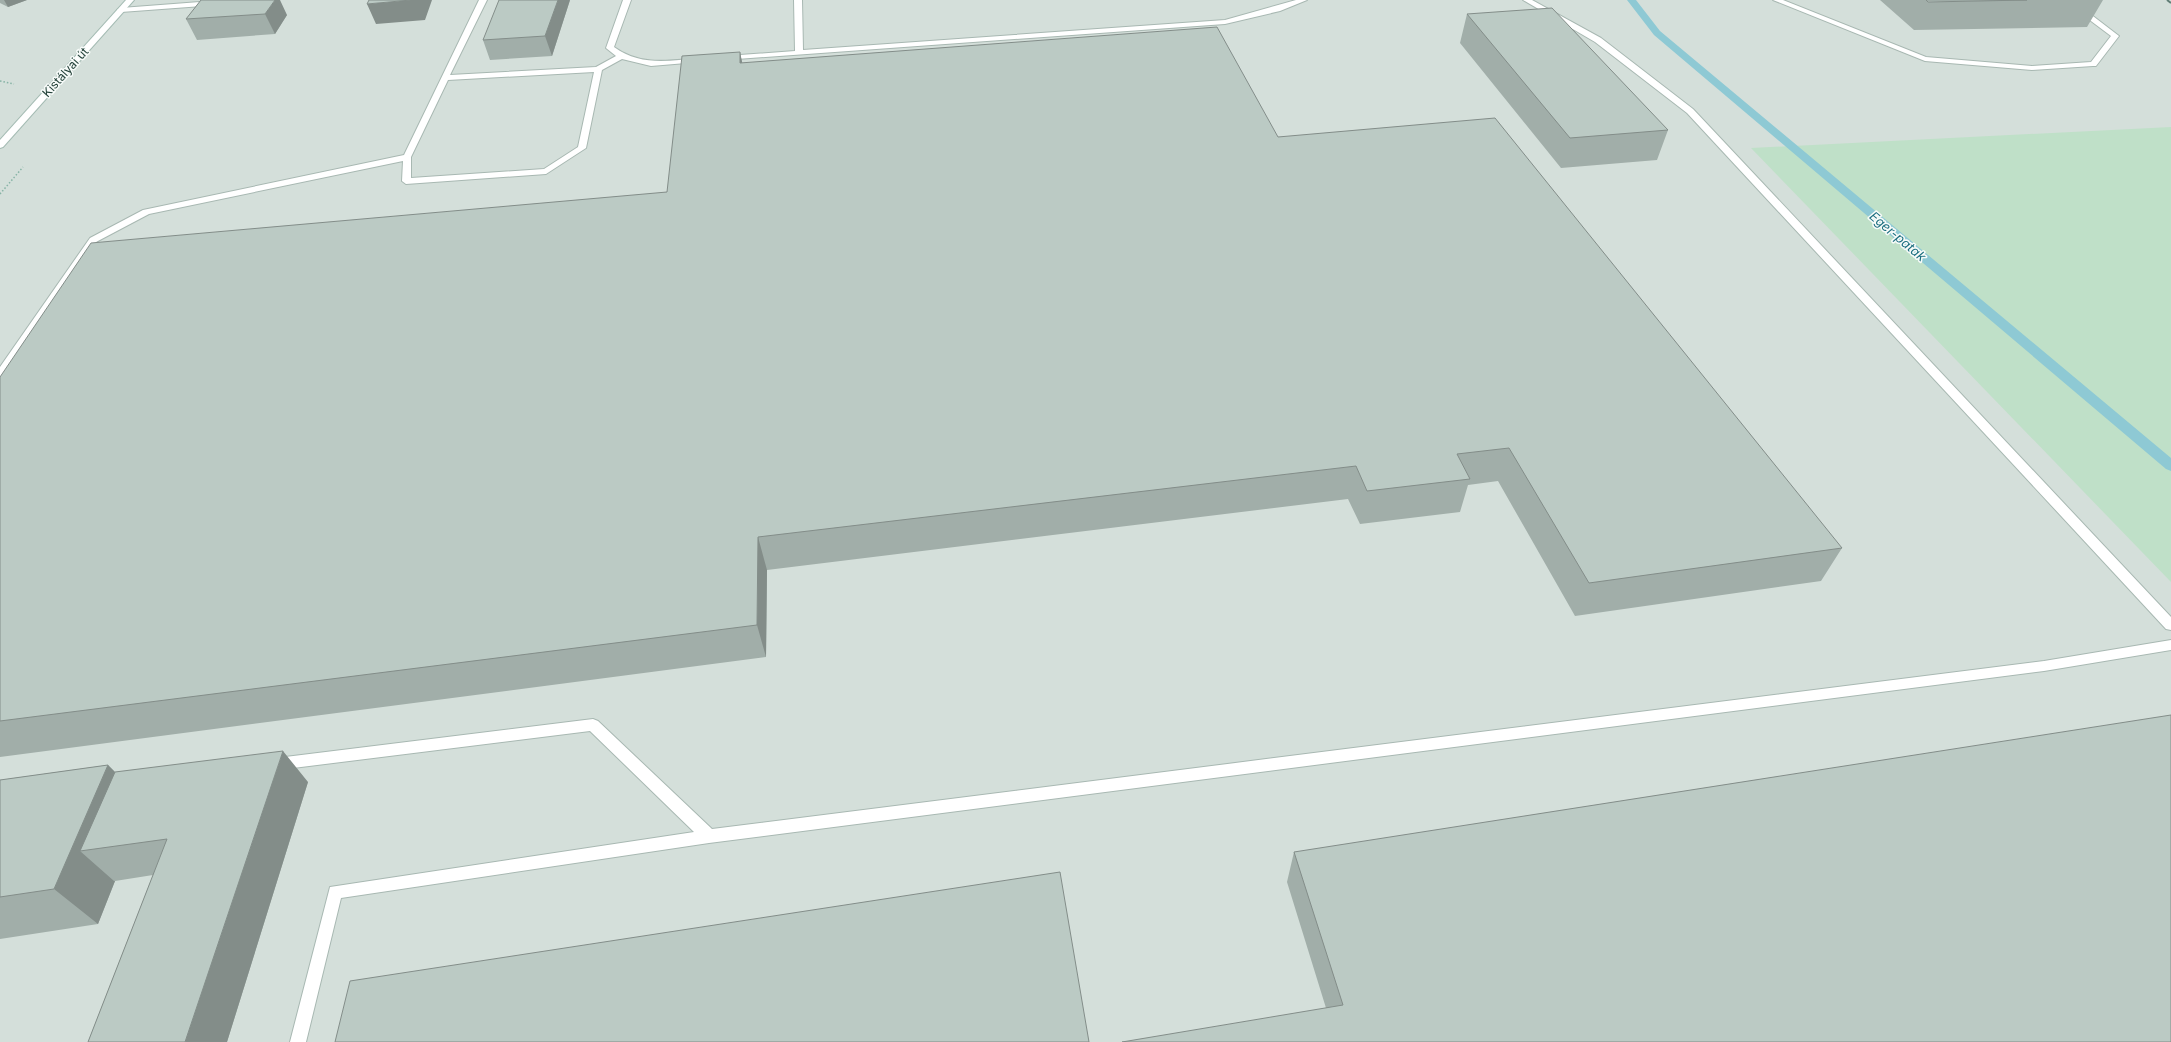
<svg xmlns="http://www.w3.org/2000/svg" width="2171" height="1042" viewBox="0 0 2171 1042" font-family="Inter,sans-serif">
  <rect width="100%" height="100%" fill="#e6efeb"/>
  <path fill="#d4dfda" d="M0 0H2171V1042H0Z"/>
  <path fill="#bfe0c8" d="M2171 127V582L1751 148Z"/>
  <g fill="none" stroke-linecap="round" stroke-linejoin="round">
    <path fill="#8ec9d4" fill-rule="evenodd" d="M1627 0H1636L1660 31 2171 458V471L2166 469 1654 35Z"/>
    <defs>
      <path id="lane" d="M479 0H487L450 75 596 67 616 56 606 48 623 0H631L614 47C640 66 668 61 698 58L702 60 698 62 651 66 622 59 602 70 586 148 546 174 406 184 402 181 403 161 149 214 96 242 4 377 0 378V367L90 238 143 210 404 155ZM594 72 578 147 544 169 411 178V157L448 80Z
        M794 0H802L803 50 1225 20 1296 0H1307L1280 11 1225 24 723 60 722 58 726 56 795 51Z
        M1523 0H1532L1601 38 1693 109 2171 617V630L2166 629 1687 113 1595 42Z
        M1773 0H1783L1926 57 2032 66 2091 62 2111 36 2063 0H2072L2119 36 2096 66H2093L2032 70 1925 61Z
        M213 1 217 3 216 5 121 12 117 10 121 8Z
        M2171 640V650L2044 671 709 843 341 898 306 1042H290L330 887 694 832 590 731 277 770 272 768 270 764 272 760 277 758 593 719 598 721 712 829 2044 661Z"/>
      <path id="secondary" d="M126 0H134L3 147 0 148V140Z"/>
    </defs>
    <use href="#lane" stroke="#a8b8b2" stroke-width="2"/>
    <use href="#secondary" stroke="#a4bbb3" stroke-width="2"/>
    <path stroke="#86b3a5" stroke-width="1.5" stroke-dasharray="1.5 2" stroke-linecap="butt" d="M0 81 14 84
      M0 194 23 167"/>
    <use href="#lane" fill="#fff" fill-rule="evenodd"/>
    <use href="#secondary" fill="#fff" fill-rule="evenodd"/>
    <path stroke="#5f7d75" stroke-width="2" stroke-dasharray="5.5 3" stroke-linecap="butt" d="M2167 0 2171 3"/>
  </g>
  <path fill="#a1aea9" d="M0 0H27L8 7 0 3Z
    M201 0 287 15 275 34 197 40 186 19Z
    M570 0 552 56 490 60 483 40Z
    M1880 0H2103L2087 27 1914 30Z
    M1467 14 1668 130 1657 160 1561 168 1460 43Z
    M740 52 742 63 1278 137 1842 548 1821 581 1575 616 1498 481 1468 485 1460 512 1360 524 1348 499 767 570 766 657 0 757V377L667 192Z
    M108 765 115 772 308 782 227 1042H88L153 875 115 881 98 924 0 939V780Z
    M1294 852 2171 1042 1326 1008 1287 882Z"/>
  <path fill="#838d89" d="M4 0H27L8 7Z
    M275 0H280L287 15 275 34 265 14Z
    M411 0H432L425 20 376 24 367 4Z
    M558 0H570L552 56 545 36Z
    M740 52 746 81 740 63Z
    M758 537 767 570 766 657 757 625Z
    M283 751 308 782 227 1042H185Z
    M108 765 146 803 80 851 114 881H115L98 924 54 889Z"/>
  <path fill="#bbcac4" stroke="#838d89" d="M201 0H275L265 14 186 19Z
    M369 0H411L367 4Z
    M499 0H558L545 36 483 40Z
    M1926 0H2027L1928 2Z
    M1552 8 1668 130 1570 138 1467 14Z
    M1217 27 1278 137 1495 118 1842 548 1589 583 1509 448 1457 454 1470 479 1367 491 1356 466 758 537 757 625 0 721V377L91 243 667 192 682 56 740 52V63Z
    M2171 715V1042H1122L1343 1005 1294 852Z
    M283 751 185 1042H88L167 839 80 851 115 772Z
    M108 765 54 889 0 897V780Z
    M1060 872 1089 1042H335L350 981Z"/>
  <g text-anchor="middle" dominant-baseline="central" stroke-width="3" stroke-linejoin="round" paint-order="stroke">
    <g font-size="12" fill="#24423a" stroke="#f7fbf9">
      <text transform="translate(65 72) rotate(-48)">Kistályai út</text>
    </g>
    <g font-size="13" font-style="italic" fill="#1c6f80" stroke="#f7fbf9">
      <text transform="translate(1898 236) rotate(40)">Eger-patak</text>
    </g>
  </g>
</svg>
